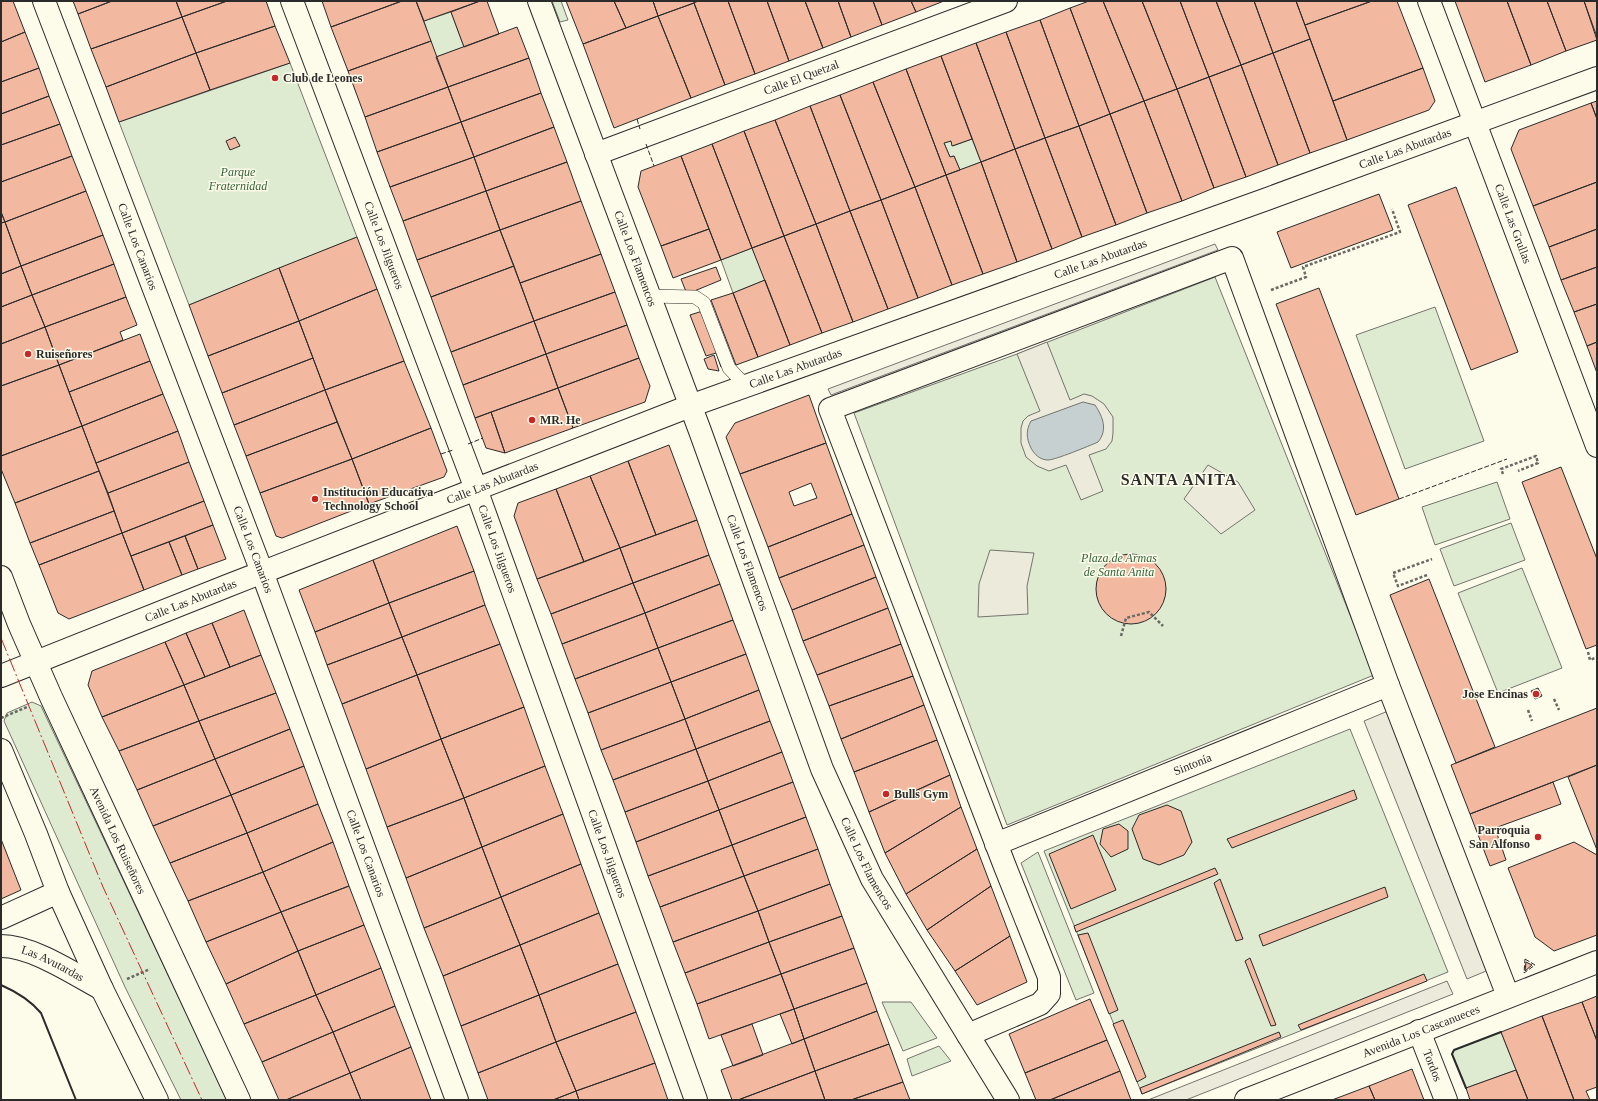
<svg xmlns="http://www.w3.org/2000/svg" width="1598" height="1101" viewBox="0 0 1598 1101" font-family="'Times New Roman',serif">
  <rect width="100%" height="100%" fill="#fdfbea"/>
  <path fill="#deebd1" stroke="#74746e" d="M552 1H561L568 20 560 22Z
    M451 12 464 47 436 57 424 21Z
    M290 63 357 237 189 305 119 122Z
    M972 139 981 162 960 170 954 156 950 157 944 143 951 141 953 146Z
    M752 248 765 280 733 293 721 260Z
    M1215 277 1374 675 1007 825 854 413 1017 354Z
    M1435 307 1484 441 1405 469 1356 335Z
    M1497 482 1510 519 1435 545 1422 507Z
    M1511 523 1525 560 1454 586 1440 549Z
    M1522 568 1562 668 1498 693 1458 593Z
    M32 702 41 706 227 1100H181L125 987 4 721 7 713Z
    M1350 729 1448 972 1142 1094 1044 851Z
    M1038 852 1094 993 1076 1000 1021 863Z
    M882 1002H911L937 1038 903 1051Z
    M1501 1032 1516 1070 1466 1088 1452 1054 1454 1050Z
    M939 1046 951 1061 912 1076 907 1059Z"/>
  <path fill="#eceadb" stroke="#74746e" d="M1215 244 1218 250 831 395 828 389Z
    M1047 342 1070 400 1084 394 1092 396 1104 404 1113 417V433L1112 441 1106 449 1089 455 1103 491 1081 500 1066 465 1049 471 1037 466 1026 457 1021 443V428L1023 421 1028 416 1040 411 1017 354Z
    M1208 465 1238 482 1255 510 1221 534 1184 499Z
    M990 550 1034 553 1027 586 1028 614 978 617 979 584Z
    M1388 711 1491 969 1467 979 1364 721Z
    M1447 981 1453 994 1186 1100H1148Z"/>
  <path fill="#c7d0d0" stroke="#74746e" d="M1083 402 1095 405C1103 417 1108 430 1098 442 1089 446 1055 460 1048 460 1040 460 1034 454 1031 448 1026 438 1026 430 1031 421Z"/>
  <path fill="#f2b8a0" stroke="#2b2b2b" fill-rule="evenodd" d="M1 1H13L25 32 1 42Z
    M73 1H112L78 14Z
    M112 1H176L182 17 91 49 78 14Z
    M176 1H227L182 17Z
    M227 1H266L275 26 196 53 182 17Z
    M322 1H402L331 27Z
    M402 1H416L431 41 348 71 331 27Z
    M416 1H480L424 21Z
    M480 1H487L499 34 464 47 451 12Z
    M566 1H614L626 28 583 44Z
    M614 1H653L658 16 626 28Z
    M653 1H694V3L658 16Z
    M698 1H728L755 74 725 85 694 3Z
    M728 1H767L789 61 755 74Z
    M767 1H805L823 48 789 61Z
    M805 1H838L851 37 823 48Z
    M838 1H873L882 25 851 37Z
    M873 1H911L916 12 882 25Z
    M911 1H944L916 12Z
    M1089 1H1103L1144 101 1110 114 1070 8Z
    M1103 1H1142L1177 89 1144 101Z
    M1142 1H1180L1209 77 1177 89Z
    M1180 1H1216L1241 65 1209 77Z
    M1216 1H1254L1273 53 1241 65Z
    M1254 1H1296L1310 39 1273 53Z
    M1296 1H1372L1305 25Z
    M1372 1H1397L1423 68 1333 101 1305 25Z
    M1455 1H1507L1531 65 1485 82Z
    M1507 1H1547L1566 51 1531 65Z
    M1547 1H1584L1597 40 1566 51Z
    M1584 1H1597V37Z
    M694 3 725 85 691 98 658 16Z
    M1070 8 1110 114 1079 126 1040 20Z
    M658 16 691 98 614 128 583 44Z
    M182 17 196 53 106 87 91 49Z
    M1040 20 1079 126 1045 138 1006 32Z
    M275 26 290 63 210 90 196 53Z
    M517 27 529 58 448 87 436 57Z
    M25 32 39 68 1 82V42Z
    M1006 32 1045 138 1015 149 976 43Z
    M1310 39 1347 140 1310 153 1273 53Z
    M431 41 448 87 365 117 348 71Z
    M976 43 1015 149 981 162 941 56Z
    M196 53 210 90 119 122 106 87Z
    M1273 53 1310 153 1278 165 1241 65Z
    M941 56 972 139 952 146 951 141 944 143 950 157 954 156 960 170 946 175 906 69Z
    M529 58 541 93 461 122 448 87Z
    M1241 65 1278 165 1246 177 1209 77Z
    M39 68 49 96 1 114V82Z
    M1423 68 1435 101 1429 110 1347 140 1333 101Z
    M906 69 946 175 915 187 873 82Z
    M1209 77 1246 177 1214 188 1177 89Z
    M873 82 915 187 881 200 840 95Z
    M448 87 461 122 377 152 365 117Z
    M1177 89 1214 188 1182 201 1144 101Z
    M541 93 554 127 474 157 461 122Z
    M840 95 881 200 850 211 810 106Z
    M49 96 60 124 1 145V114Z
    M1144 101 1182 201 1147 213 1110 114Z
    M1597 101V119L1591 103Z
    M1591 103 1597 119V182L1533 206 1511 149 1519 130Z
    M810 106 850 211 816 224 775 120Z
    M1110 114 1147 213 1116 225 1079 126Z
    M775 120 816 224 784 236 744 131Z
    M461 122 474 157 390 187 377 152Z
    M60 124 72 156 1 182V145Z
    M1079 126 1116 225 1082 237 1045 138Z
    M554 127 567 162 486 191 474 157Z
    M744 131 784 236 752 248 712 144Z
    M235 137 240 146 230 150 226 141Z
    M1045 138 1082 237 1052 249 1015 149Z
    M712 144 752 248 721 260 681 156Z
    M1015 149 1052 249 1017 262 981 162Z
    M72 156 86 191 5 222 1 212V182Z
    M681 156 709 229 661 246 638 187 641 171Z
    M474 157 486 191 403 221 390 187Z
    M567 162 581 201 500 230 486 191Z
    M981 162 1017 262 983 274 946 175Z
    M946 175 983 274 952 285 915 187Z
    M1597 182V229L1549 247 1533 206Z
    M915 187 952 285 918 298 881 200Z
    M1456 187 1518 352 1471 370 1408 205Z
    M86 191 103 235 21 266 5 222Z
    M486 191 500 230 417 260 403 221Z
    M1379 194 1393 230 1291 268 1277 232Z
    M881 200 918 298 888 309 850 211Z
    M581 201 601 254 520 283 500 230Z
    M850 211 888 309 853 322 816 224Z
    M1 212 5 222 1 223Z
    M5 222 21 266 1 274V223Z
    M816 224 853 322 822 333 784 236Z
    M709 229 721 260 673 278 661 246Z
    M1597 229V267L1561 280 1549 247Z
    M500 230 514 266 431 297 417 260Z
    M103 235 114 264 32 295 21 266Z
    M784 236 822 333 790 345 752 248Z
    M357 237 377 289 299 321 279 268Z
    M601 254 615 292 534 321 520 283Z
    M114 264 126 297 45 327 32 295Z
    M21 266 32 295 1 307V274Z
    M514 266 534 321 451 352 431 297Z
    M716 267 721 280 687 294 681 279Z
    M1597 267V304L1574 312 1561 280Z
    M279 268 299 321 208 356 189 305Z
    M765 280 790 345 758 357 733 293Z
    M1319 288 1399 499 1356 515 1276 304Z
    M377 289 404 361 325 390 299 321Z
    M615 292 627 325 546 354 534 321Z
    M733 293 758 357 736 365 711 300Z
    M32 295 45 327 1 344V307Z
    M126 297 137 325 120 332 123 340 59 365 45 327Z
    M1597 304V342L1587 346 1574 312Z
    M712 308 733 363 721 367 716 353 706 356 690 315Z
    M299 321 313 358 222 393 208 356Z
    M534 321 546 354 463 385 451 352Z
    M627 325 639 358 558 388 546 354Z
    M45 327 59 365 1 386V344Z
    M140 334 150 361 69 392 59 365Z
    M1597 342V373L1587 346Z
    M546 354 558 388 475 418 463 385Z
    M714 355 719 371 708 369 704 359Z
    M313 358 325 390 234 425 222 393Z
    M639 358 650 386 645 402 573 428 558 388Z
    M150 361 163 394 82 426 69 392Z
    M404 361 431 428 352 459 325 390Z
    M59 365 82 426 1 456V386Z
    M558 388 573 428 505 453 491 412Z
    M325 390 337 422 246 456 234 425Z
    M163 394 178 431 96 463 82 426Z
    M809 395 826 443 740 474 726 437 735 423Z
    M491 412 505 453 486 448 475 418Z
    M337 422 352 459 260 493 246 456Z
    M82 426 99 471 15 503 1 469V456Z
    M431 428 447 471 444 477 369 504 352 459Z
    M178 431 189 462 108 493 96 463Z
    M826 443 852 514 768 547 740 474ZM811 483 817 498 794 506 789 492Z
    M669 445 697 520 656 535 628 461Z
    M352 459 369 504 282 538 276 536 260 493Z
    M628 461 656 535 620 548 590 476Z
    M189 462 204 501 122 533 108 493Z
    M1561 467 1597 559V645L1586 649 1522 482Z
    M99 471 114 511 30 543 15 503Z
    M590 476 620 548 584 562 556 489Z
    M556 489 584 562 537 579 514 516 518 503Z
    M204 501 213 525 131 556 122 533Z
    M114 511 122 533 39 565 30 543Z
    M852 514 864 545 779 578 768 547Z
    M697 520 709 555 633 583 620 548Z
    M213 525 226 559 198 569 185 536Z
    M457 526 474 571 389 603 373 560Z
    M122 533 144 590 69 619 58 613 39 565Z
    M185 536 198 569 182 575 169 542Z
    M169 542 182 575 144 590 131 556Z
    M864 545 876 577 792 610 779 578Z
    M620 548 633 583 551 614 537 579Z
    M1096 589a35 35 0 1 1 70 0a35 35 0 1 1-70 0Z
    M709 555 720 584 645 613 633 583Z
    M373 560 389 603 315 632 299 590Z
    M474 571 485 605 402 637 389 603Z
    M876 577 888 608 803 641 792 610Z
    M1429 579 1495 747 1456 763 1390 595Z
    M633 583 645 613 562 644 551 614Z
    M720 584 733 620 658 648 645 613Z
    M389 603 402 637 327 665 315 632Z
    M485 605 500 644 417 675 402 637Z
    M888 608 901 644 817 675 803 641Z
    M244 610 261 655 230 667 212 623Z
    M645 613 658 648 575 679 562 644Z
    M733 620 746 654 671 682 658 648Z
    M212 623 230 667 205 677 186 633Z
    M186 633 205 677 184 685 165 642Z
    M402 637 417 675 342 704 327 665Z
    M165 642 184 685 102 717 88 685 92 671Z
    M500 644 524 707 441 739 417 675Z
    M901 644 913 676 829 706 817 675Z
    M658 648 671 682 588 713 575 679Z
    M746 654 759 690 685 719 671 682Z
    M261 655 276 693 199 721 184 685Z
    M417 675 441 739 366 769 342 704Z
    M913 676 924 705 841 739 829 706Z
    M671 682 685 719 601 750 588 713Z
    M184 685 199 721 119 751 102 717Z
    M1538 688 1542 696 1535 699 1531 691Z
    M759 690 770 721 696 749 685 719Z
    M276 693 290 729 215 759 199 721Z
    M924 705 937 740 854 772 841 739Z
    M524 707 545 766 464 798 441 739Z
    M1597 708V765L1470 814 1451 765Z
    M685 719 696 749 613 780 601 750Z
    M199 721 215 759 137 790 119 751Z
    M770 721 782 752 708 781 696 749Z
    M290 729 304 766 231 795 215 759Z
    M441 739 464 798 387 827 366 769Z
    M937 740 950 775 869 812 854 772Z
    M696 749 708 781 625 812 613 780Z
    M782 752 793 782 719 810 708 781Z
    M215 759 231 795 153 826 137 790Z
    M1597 765V850L1568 777Z
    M304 766 318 804 247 833 231 795Z
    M545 766 563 814 482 847 464 798Z
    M950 775 961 807 885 853 869 812Z
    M708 781 719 810 636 842 625 812Z
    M793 782 806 817 732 845 719 810Z
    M1553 782 1561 804 1495 828 1506 860 1490 866 1470 814Z
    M1354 790 1357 799 1232 848 1227 839Z
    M231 795 247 833 170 863 153 826Z
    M464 798 482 847 406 878 387 827Z
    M318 804 333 842 263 872 247 833Z
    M1167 805 1181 811 1192 842 1184 855 1159 865 1143 859 1132 829 1139 815Z
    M961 807 977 849 906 894 885 853Z
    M719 810 732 845 648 876 636 842Z
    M563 814 581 864 501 897 482 847Z
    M806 817 818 849 744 876 732 845Z
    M1119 824 1128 831V849L1111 857 1100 844 1103 829Z
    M247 833 263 872 188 901 170 863Z
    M1093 835 1116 890 1071 909 1049 854Z
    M1 839 21 890 1 899Z
    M333 842 349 886 281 912 263 872Z
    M1574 842 1597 855V935L1554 951 1535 937 1508 868Z
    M732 845 744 876 660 907 648 876Z
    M482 847 501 897 424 928 406 878Z
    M818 849 830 884 758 911 744 876Z
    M977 849 991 886 927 930 906 894Z
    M581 864 599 913 520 945 501 897Z
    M1215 868 1218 874 1076 932 1074 926Z
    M263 872 281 912 206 942 188 901Z
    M744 876 758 911 673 942 660 907Z
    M1220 879 1243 939 1236 941 1214 883Z
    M830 884 842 916 769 942 758 911Z
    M349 886 364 925 298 951 281 912Z
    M991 886 1010 936 955 971 927 930Z
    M1385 887 1388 897 1263 946 1259 935Z
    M501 897 520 945 443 976 424 928Z
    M758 911 769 942 685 973 673 942Z
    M281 912 298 951 226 984 206 942Z
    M599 913 618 964 539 995 520 945Z
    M842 916 854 948 781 974 769 942Z
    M364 925 381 968 316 995 298 951Z
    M1088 933 1118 1010 1109 1014 1078 935Z
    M1010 936 1027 982 977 1005 955 971Z
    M769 942 781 974 697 1004 685 973Z
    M520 945 539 995 461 1026 443 976Z
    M854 948 867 983 794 1009 781 974Z
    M298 951 316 995 244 1024 226 984Z
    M1250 958 1276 1025 1271 1026 1245 961Z
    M1526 962 1532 965 1525 971Z
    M618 964 636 1012 556 1042 539 995Z
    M381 968 395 1006 333 1032 316 995Z
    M781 974 794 1009 709 1039 697 1004Z
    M1424 974 1427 981 1301 1030 1298 1025Z
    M867 983 877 1011 804 1039 794 1009Z
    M316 995 333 1032 262 1062 244 1024Z
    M539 995 556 1042 478 1073 461 1026Z
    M1597 996V1041L1582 1002Z
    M1090 999 1107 1040 1025 1073 1009 1034Z
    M1582 1002 1597 1041V1087L1586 1091 1590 1100H1574L1542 1016Z
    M395 1006 411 1047 350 1073 333 1032Z
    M794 1009 804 1039 792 1044 780 1014Z
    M877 1011 889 1044 815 1071 804 1039Z
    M636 1012 655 1063 576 1091 556 1042Z
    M1542 1016 1574 1100H1528L1501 1032Z
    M1123 1020 1146 1077 1137 1082 1113 1024Z
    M752 1024 763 1055 733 1066 721 1035Z
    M333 1032 350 1073 286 1100H279L262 1062Z
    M1279 1032 1281 1037 1142 1094 1140 1088Z
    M804 1039 815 1071 738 1100H732L721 1070Z
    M1107 1040 1120 1071 1050 1100H1036L1025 1073Z
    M556 1042 576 1091 553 1100H488L478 1073Z
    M889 1044 903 1082 851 1100H825L815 1071Z
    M411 1047 431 1100H361L350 1073Z
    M655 1063 668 1100H579L576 1091Z
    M1412 1069 1424 1100H1375L1369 1086Z
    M1516 1070 1528 1100H1470L1466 1088Z
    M815 1071 825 1100H738Z
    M1120 1071 1131 1100H1050Z
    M350 1073 361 1100H286Z
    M903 1082 910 1100H851Z
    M1369 1086 1375 1100H1332Z
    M576 1091 579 1100H553Z"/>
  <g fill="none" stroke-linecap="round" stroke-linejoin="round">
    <defs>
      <path id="service" d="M649 296 695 297 704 303 729 368 746 386"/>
      <g id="minor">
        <path id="s1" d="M44 1 262 572 457 1100"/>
        <path id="s2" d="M292 1 476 489 696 1100"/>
        <path id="s3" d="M539 1 700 431 822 769 872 879 1008 1100"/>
        <path id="s4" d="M1429 1 1597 446"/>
        <path id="s5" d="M596 154 1006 1"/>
        <path id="s6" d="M996 844 1388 685"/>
        <path id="s7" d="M1419 1031 1446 1100"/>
        <path d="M968 1035 1040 1004 1049 994V977L1004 864 830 409 1232 258 1388 685 1508 996"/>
      </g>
      <g id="tertiary">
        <path id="s8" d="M1 676 227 586 690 406 1267 199 1597 78"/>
        <path d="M1 918 58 892"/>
        <path id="s9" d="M1 946C33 946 74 974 102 989"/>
        <path id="s10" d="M1246 1100 1597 962"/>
      </g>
      <g id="secondary">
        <path id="s11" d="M1 577 19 624 51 697 239 1100"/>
        <path d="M1 750 36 834 58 892 102 989 157 1100"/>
      </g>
    </defs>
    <use href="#service" stroke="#2b2b2b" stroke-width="14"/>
    <use href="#minor" stroke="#2b2b2b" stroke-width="24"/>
    <use href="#tertiary" stroke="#2b2b2b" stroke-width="24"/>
    <use href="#secondary" stroke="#2b2b2b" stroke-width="24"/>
    <path stroke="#6a6964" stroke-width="2.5" stroke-dasharray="3 2" stroke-linecap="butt" d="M1271 290 1306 277 1303 267 1400 232 1392 209
      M1503 474 1501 469 1536 456 1538 463 1518 471
      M1427 575 1398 586 1393 573 1432 559
      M1121 636 1126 618 1149 612 1163 626
      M1588 652 1590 660 1597 657
      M1554 699 1559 710
      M1528 710 1532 721
      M1 718 27 707
      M127 979 150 969"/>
    <use href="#service" stroke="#fdfbea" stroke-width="13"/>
    <use href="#minor" stroke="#fdfbea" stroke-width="22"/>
    <use href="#tertiary" stroke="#fdfbea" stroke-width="22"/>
    <use href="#secondary" stroke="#fdfbea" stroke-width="22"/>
    <path stroke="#2b2b2b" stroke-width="1" stroke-dasharray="5 2" stroke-linecap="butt" d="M637 119 640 129
      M646 144 654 166
      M468 444 483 438
      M441 454 453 450
      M1399 499 1507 459
      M1525 959 1535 965 1524 973Z"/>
    <path stroke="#2b2b2b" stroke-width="2" d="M1 985C17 992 30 1000 41 1013L76 1100
      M1466 1088 1452 1054 1454 1050 1501 1032"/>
    <path stroke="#c62828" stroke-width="1" stroke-dasharray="14 3 2 3" stroke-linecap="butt" d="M1 638 103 887 202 1100"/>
  </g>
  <g fill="#c62828" stroke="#fdfbea" stroke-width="1.5">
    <circle cx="275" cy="78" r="4"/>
    <circle cx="28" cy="354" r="4"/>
    <circle cx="532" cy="420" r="4"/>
    <circle cx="315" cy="499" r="4"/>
    <circle cx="1536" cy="694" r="4"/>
    <circle cx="886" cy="794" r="4"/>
    <circle cx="1538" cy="837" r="4"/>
  </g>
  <g text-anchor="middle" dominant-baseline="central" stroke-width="3" stroke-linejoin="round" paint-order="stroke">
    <g font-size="12" fill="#2b2b2b" stroke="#fdfbea">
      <text stroke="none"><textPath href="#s5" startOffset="219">Calle El Quetzal</textPath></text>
      <text stroke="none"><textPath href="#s8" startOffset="1500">Calle Las Abutardas</textPath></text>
      <text stroke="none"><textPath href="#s4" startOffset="238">Calle Las Grullas</textPath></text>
      <text stroke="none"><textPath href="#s2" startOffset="261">Calle Los Jilgueros</textPath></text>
      <text stroke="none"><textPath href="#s1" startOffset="263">Calle Los Canarios</textPath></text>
      <text stroke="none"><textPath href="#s3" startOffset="275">Calle Los Flamencos</textPath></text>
      <text stroke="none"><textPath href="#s8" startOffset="1176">Calle Las Abutardas</textPath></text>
      <text stroke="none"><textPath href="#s8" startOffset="852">Calle Las Abutardas</textPath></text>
      <text stroke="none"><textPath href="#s8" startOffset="528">Calle Las Abutardas</textPath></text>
      <text stroke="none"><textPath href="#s2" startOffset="585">Calle Los Jilgueros</textPath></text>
      <text stroke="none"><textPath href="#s1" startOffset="587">Calle Los Canarios</textPath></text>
      <text stroke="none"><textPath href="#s3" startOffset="599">Calle Los Flamencos</textPath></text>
      <text stroke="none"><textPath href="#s8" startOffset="204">Calle Las Abutardas</textPath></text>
      <text stroke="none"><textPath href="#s6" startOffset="212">Sintonía</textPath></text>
      <text stroke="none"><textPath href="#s11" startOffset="288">Avenida Los Ruiseñores</textPath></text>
      <text stroke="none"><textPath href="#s1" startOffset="911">Calle Los Canarios</textPath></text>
      <text stroke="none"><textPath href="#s2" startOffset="909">Calle Los Jilgueros</textPath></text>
      <text stroke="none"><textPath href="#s3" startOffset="923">Calle Los Flamencos</textPath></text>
      <text stroke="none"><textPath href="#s9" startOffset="55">Las Avutardas</textPath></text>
      <text stroke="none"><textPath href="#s10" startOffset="188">Avenida Los Cascanueces</textPath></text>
      <text stroke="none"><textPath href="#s7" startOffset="37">Tordos</textPath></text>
    </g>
    <g font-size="12" font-weight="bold" fill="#2b2b2b" stroke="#fdfbea" text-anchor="start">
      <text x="283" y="78">Club de Leones</text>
      <text x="36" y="354">Ruiseñores</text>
      <text x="540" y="420">MR. He</text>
      <text x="323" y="492">Institución Educativa<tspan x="323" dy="14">Technology School</tspan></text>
      <text x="1528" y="694" text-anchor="end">Jose Encinas</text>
      <text x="894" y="794">Bulls Gym</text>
      <text x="1530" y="830" text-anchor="end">Parroquia<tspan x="1530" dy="14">San Alfonso</tspan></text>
    </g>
    <g font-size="12" font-style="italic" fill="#34623c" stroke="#fdfbea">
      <text x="238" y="172">Parque<tspan x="238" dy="14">Fraternidad</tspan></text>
      <text x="1119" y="558">Plaza de Armas<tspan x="1119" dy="14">de Santa Anita</tspan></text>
    </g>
    <g font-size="16" font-weight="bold" letter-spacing="1" fill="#2b2b2b" stroke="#fdfbea">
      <text x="1179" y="479">SANTA ANITA</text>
    </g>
  </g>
  <rect width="1598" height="1101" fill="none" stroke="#2b2b2b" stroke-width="4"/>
</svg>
